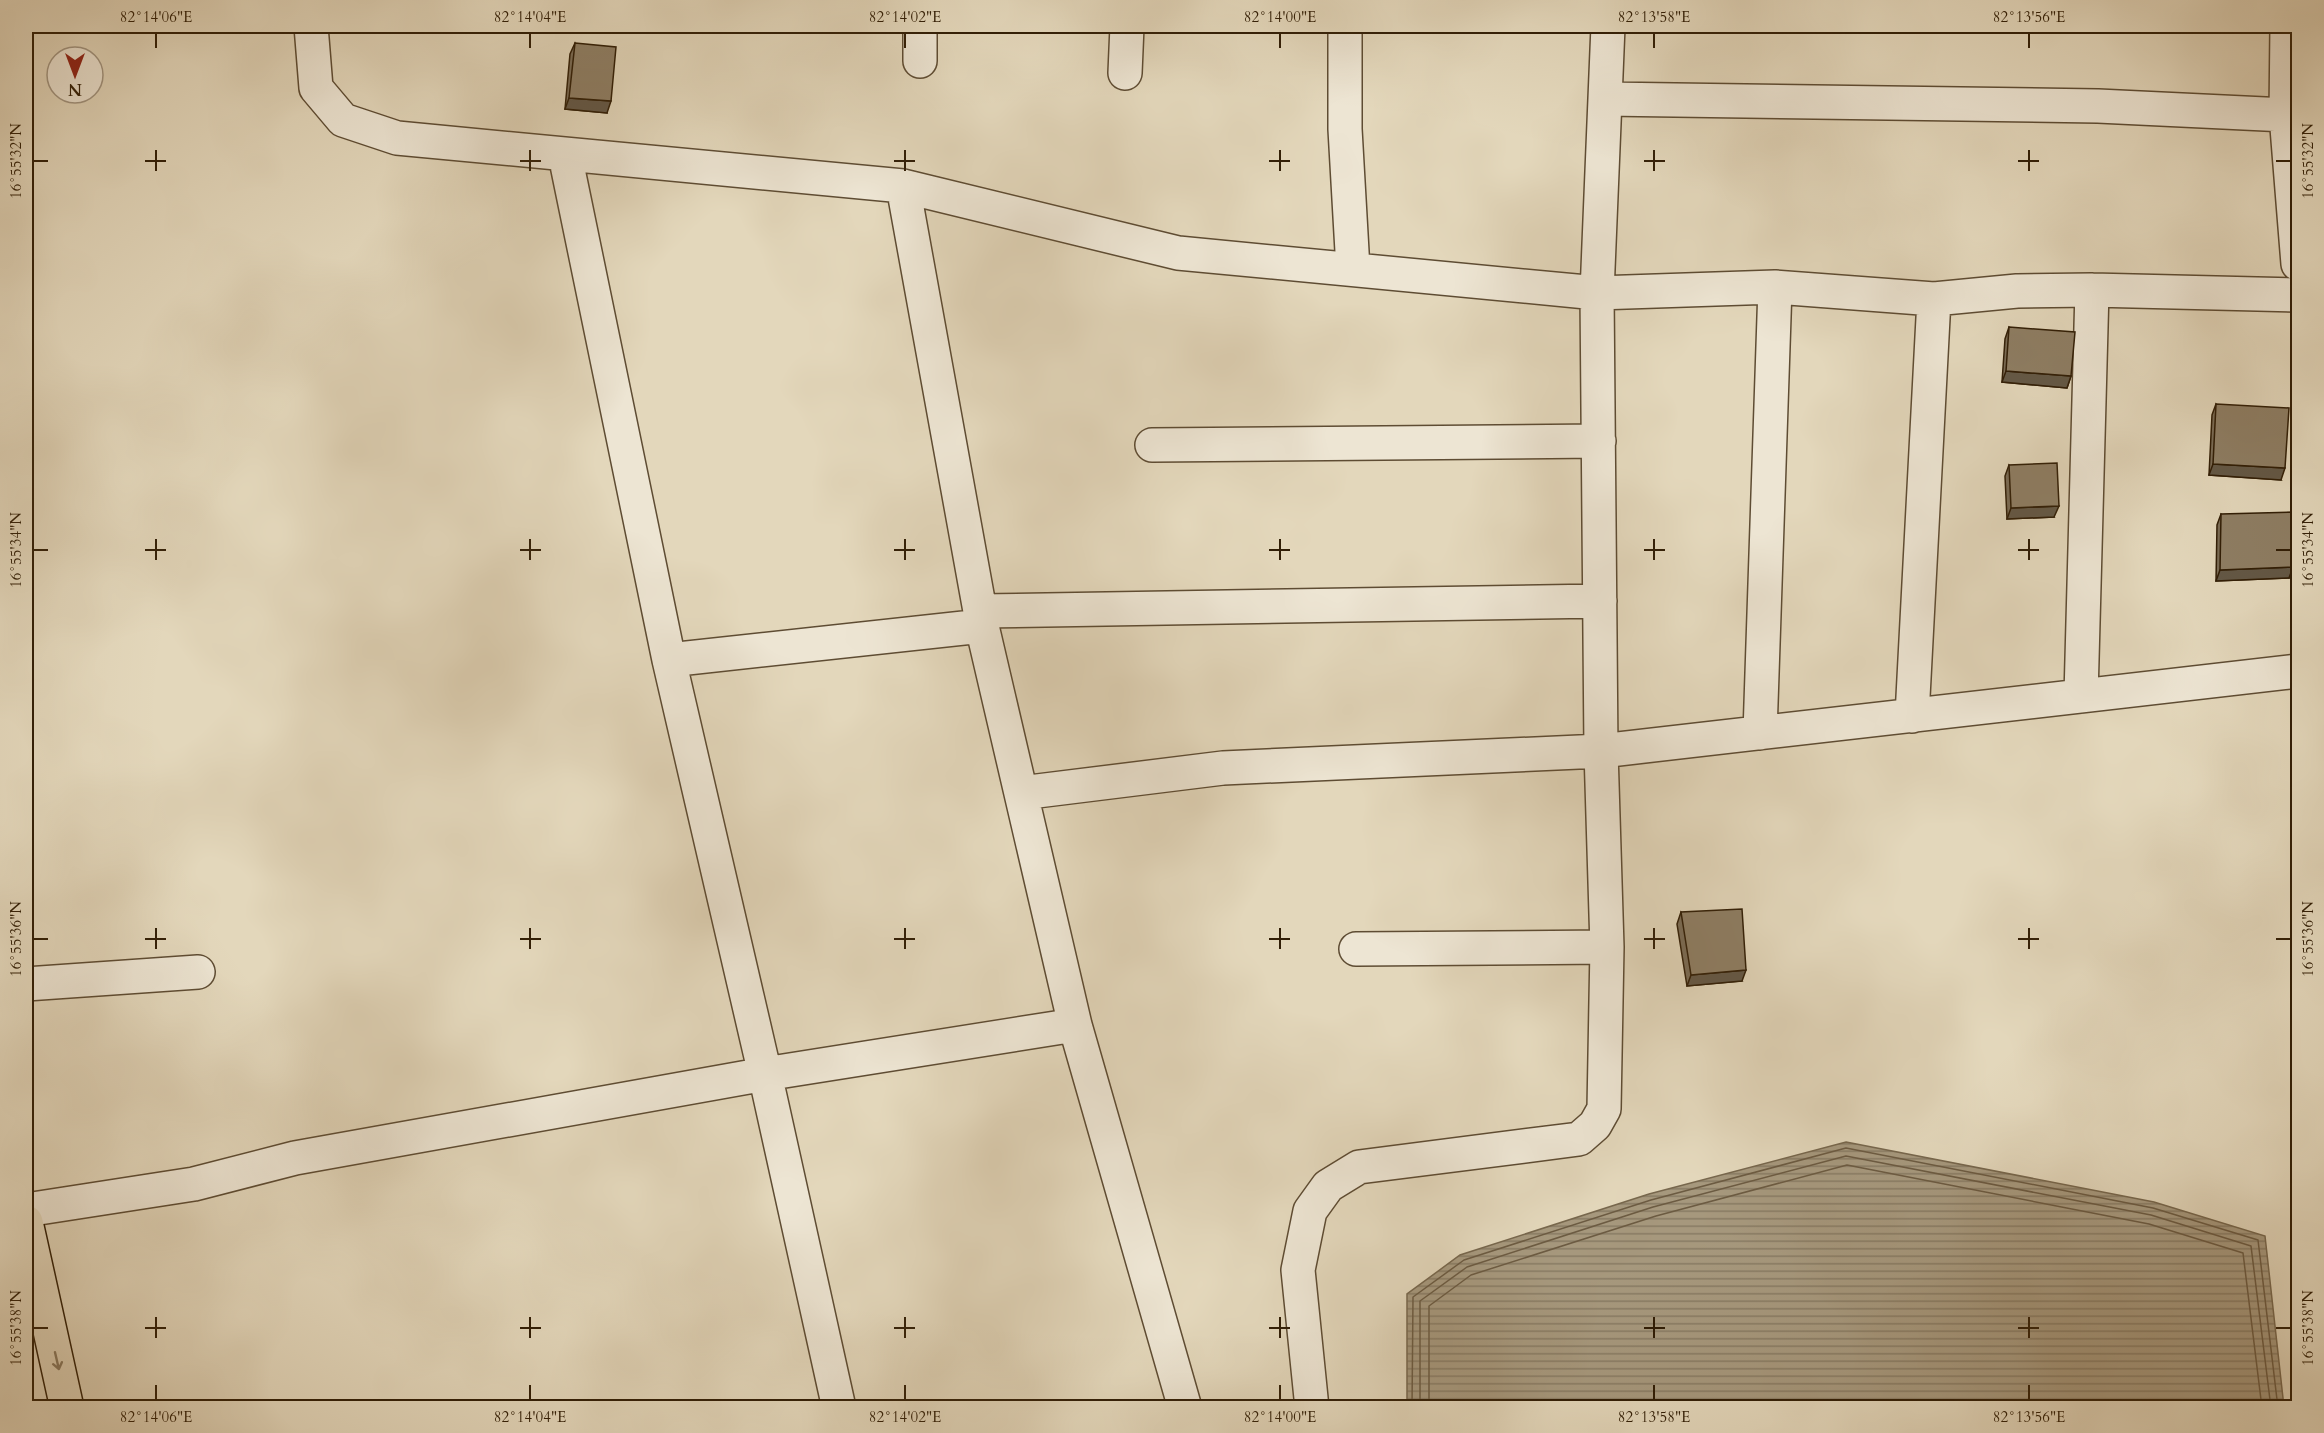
<svg xmlns="http://www.w3.org/2000/svg" width="2324" height="1433" viewBox="0 0 2324 1433" font-family="Cardo,serif">
  <defs>
    <pattern id="water-rules" width="6" height="5" patternUnits="userSpaceOnUse" patternTransform="scale(1.5)"><rect width="6" height="5" fill="#a6987d"/><path d="M0 2.5h6" fill="none" stroke="#887b64"/></pattern>
  </defs>
  <rect width="100%" height="100%" fill="#e3d7bb"/>
  <filter id="stains"><feTurbulence type="fractalNoise" baseFrequency=".00333" numOctaves="4"/><feColorMatrix values="0 0 0 0 .2 0 0 0 0 .09 0 0 0 0 .02 0 0 0 .5 -.17"/></filter>
  <radialGradient id="worn" r=".72"><stop offset=".6" stop-color="#630" stop-opacity="0"/><stop offset="1" stop-color="#630" stop-opacity=".3"/></radialGradient>
  <path fill="url(#water-rules)" stroke="#77674d" stroke-width="1.5" d="M1846 1142 2154 1202 2265 1236 2284 1407H1407V1294L1460 1255 1649 1194Z"/>
  <g fill="none" stroke-linecap="round" stroke-linejoin="round">
    <path stroke="#6c5b42" stroke-width="1.5" d="M1412 1408 1413 1297 1464 1260 1651 1200 1846 1148 2153 1208 2258 1240 2278 1408
      M1420 1408V1301L1467 1267 1653 1207 1846 1156 2151 1215 2251 1246 2271 1408
      M1429 1408V1306L1471 1275 1656 1216 1847 1165 2149 1224 2243 1253 2262 1408"/>
    <defs>
      <path id="minor" d="M311 26 316 88 343 120 397 138 903 186 1178 253 1597 293 1601 751 1607 947 1604 1109 1595 1125 1579 1139 1359 1167 1328 1186 1310 1211 1298 1270 1312 1408
        M1345 26V129L1353 269
        M1608 26 1597 293 1775 287 1934 299 2017 291 2092 290 2298 295
        M2287 26 2286 115 2298 264
        M920 61V26
        M1125 73 1127 26
        M1605 99 2098 106 2286 115
        M565 155 669 660 765 1074 839 1408
        M903 186 980 611
        M1152 445 1599 441
        M982 626 1075 1025 1185 1408
        M669 660 982 626 980 611 1600 601
        M2081 696 2092 290
        M1912 716 1934 299
        M1760 733 1775 287
        M1021 793 1223 768 1601 751 2298 671
        M1356 949 1607 947
        M26 984 198 972
        M26 1210 194 1184 295 1158 765 1074 1075 1025"/>
      <path id="trunk" d="M26 1222 67 1408"/>
    </defs>
    <use href="#minor" stroke="#5e4c33" stroke-width="36"/>
    <use href="#trunk" stroke="#311e06" stroke-width="36"/>
    <use href="#minor" stroke="#ede5d3" stroke-width="33"/>
    <use href="#trunk" stroke="#e3d7bb" stroke-width="33"/>
  </g>
  <path fill="#7a6c56" stroke="#311e06" stroke-width="1.5" d="M575 43 607 113 565 109 570 54Z
    M2009 327 2071 376 2067 388 2002 382 2005 339Z
    M2216 404 2281 480 2209 475 2212 415Z
    M2009 465 2054 517 2007 519 2005 476Z
    M2221 514 2289 578 2216 581 2217 525Z
    M1681 912 1742 981 1687 986 1677 924Z"/>
  <path fill="#635846" stroke="#311e06" stroke-width="1.5" d="M569 98 611 101 607 113 565 109Z
    M2006 371 2071 376 2067 388 2002 382Z
    M2213 464 2285 468 2281 480 2209 475Z
    M2059 506 2054 517 2007 519 2011 508Z
    M2293 567 2289 578 2216 581 2220 570Z
    M1746 970 1742 981 1687 986 1691 975Z"/>
  <path fill="#8e7e64" stroke="#311e06" stroke-width="1.5" d="M575 43 616 47 611 101 569 98Z
    M2009 327 2075 332 2071 376 2006 371Z
    M2216 404 2289 408 2285 468 2213 464Z
    M2057 463 2059 506 2011 508 2009 465Z
    M2293 512V567L2220 570 2221 514Z
    M1742 909 1746 970 1691 975 1681 912Z"/>
  <defs><path id="oneway-shaft" d="M-6 0H5M1.5-3L5.5 0L1.5 3" fill="none" stroke-width="1.6" stroke-linecap="round" stroke-linejoin="round" transform="scale(1.5)"/></defs>
  <use stroke="#8a7a60" href="#oneway-shaft" transform="translate(57 1361) rotate(77)"/>
  <path fill="none" stroke="#311e06" stroke-width="2" d="M156 33V48M530 33V48M905 33V48M1280 33V48M1654 33V48M2029 33V48M156 150V171M530 150V171M905 150V171M1280 150V171M1654 150V171M2029 150V171M33 161H48M145 161H166M520 161H541M894 161H915M1269 161H1290M1644 161H1665M2018 161H2039M2276 161H2291M156 539V560M530 539V560M905 539V560M1280 539V560M1654 539V560M2029 539V560M33 550H48M145 550H166M520 550H541M894 550H915M1269 550H1290M1644 550H1665M2018 550H2039M2276 550H2291M156 928V949M530 928V949M905 928V949M1280 928V949M1654 928V949M2029 928V949M33 939H48M145 939H166M520 939H541M894 939H915M1269 939H1290M1644 939H1665M2018 939H2039M2276 939H2291M156 1317V1338M530 1317V1338M905 1317V1338M1280 1317V1338M1654 1317V1338M2029 1317V1338M33 1328H48M145 1328H166M520 1328H541M894 1328H915M1269 1328H1290M1644 1328H1665M2018 1328H2039M2276 1328H2291M156 1385V1400M530 1385V1400M905 1385V1400M1280 1385V1400M1654 1385V1400M2029 1385V1400"/>
  <rect width="2324" height="1433" fill="none" stroke="#e3d7bb" stroke-width="66"/>
  <g transform="translate(75 75) rotate(180)"><circle r="28" fill="#ede5d3" stroke="#a29581" stroke-width="1.5"/>
  <path d="M0-4.5L10 22L0 15L-10 22Z" fill="#8f2418"/>
  <text y="-9" font-size="16" font-weight="bold" text-anchor="middle" fill="#311e06">N</text>
  </g>
  <rect x="33" y="33" width="2258" height="1367" fill="none" stroke="#311e06" stroke-width="2"/>
  <g font-size="15" text-anchor="middle" fill="#311e06">
    <text x="156" y="22">82°14'06"E</text>
    <text x="530" y="22">82°14'04"E</text>
    <text x="905" y="22">82°14'02"E</text>
    <text x="1280" y="22">82°14'00"E</text>
    <text x="1654" y="22">82°13'58"E</text>
    <text x="2029" y="22">82°13'56"E</text>
    <text transform="translate(2308 161) rotate(-90)" y="5">16°55'32"N</text>
    <text transform="translate(16 161) rotate(-90)" y="5">16°55'32"N</text>
    <text transform="translate(2308 550) rotate(-90)" y="5">16°55'34"N</text>
    <text transform="translate(16 550) rotate(-90)" y="5">16°55'34"N</text>
    <text transform="translate(2308 939) rotate(-90)" y="5">16°55'36"N</text>
    <text transform="translate(16 939) rotate(-90)" y="5">16°55'36"N</text>
    <text transform="translate(2308 1328) rotate(-90)" y="5">16°55'38"N</text>
    <text transform="translate(16 1328) rotate(-90)" y="5">16°55'38"N</text>
    <text x="156" y="1422">82°14'06"E</text>
    <text x="530" y="1422">82°14'04"E</text>
    <text x="905" y="1422">82°14'02"E</text>
    <text x="1280" y="1422">82°14'00"E</text>
    <text x="1654" y="1422">82°13'58"E</text>
    <text x="2029" y="1422">82°13'56"E</text>
  </g>
  <rect width="100%" height="100%" filter="url(#stains)"/>
  <rect width="100%" height="100%" fill="url(#worn)"/>
</svg>
